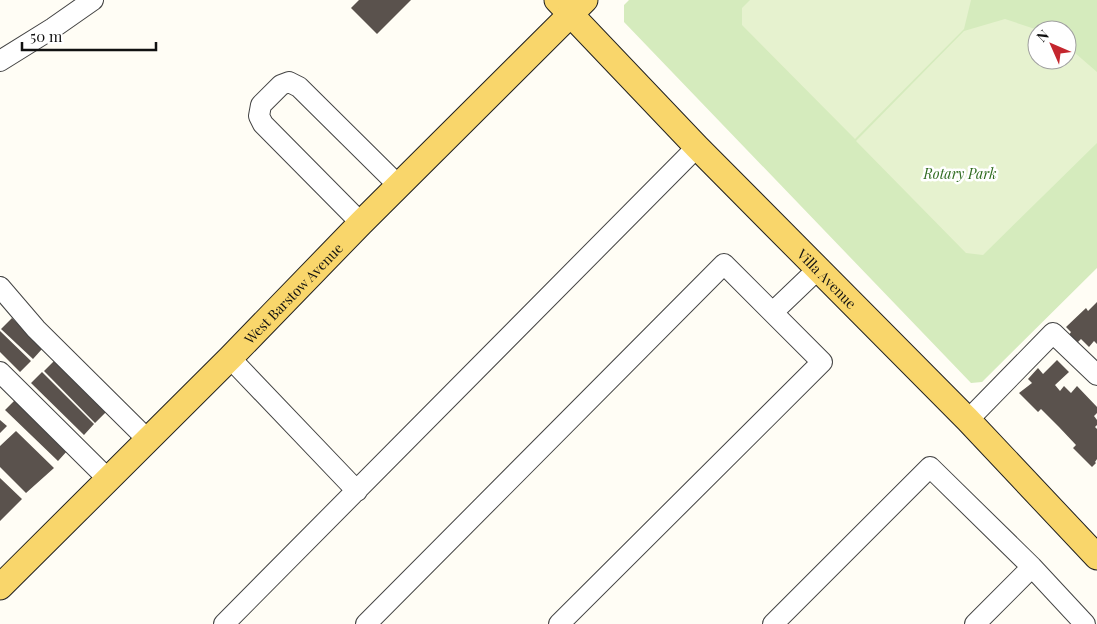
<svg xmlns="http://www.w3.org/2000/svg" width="1097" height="624" viewBox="0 0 1097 624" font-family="'Playfair Display',serif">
  <rect width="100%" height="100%" fill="#fffdf5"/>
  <path fill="#d5ebbd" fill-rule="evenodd" d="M629 0H1097V268L982 382 971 383 624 22V5ZM1037 30H1067V60H1037Z"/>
  <path fill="#e6f2cf" d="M750 0H971L964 29 855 139 742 25V8Z
    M1005 19 1038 30 1037 60H1067V46L1097 72V143L983 255 966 253 856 141 964 31Z"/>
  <path fill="#5a524d" d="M359 0H411L377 34 351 8Z
    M1097 302V344L1094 341 1089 347 1081 339 1077 343 1069 335 1071 332 1066 327 1086 308 1088 311Z
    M12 318 42 349 33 359 1 329Z
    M0 331 31 361 20 372 0 352Z
    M1057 360 1069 372 1055 385 1060 391 1064 386 1071 393 1077 386 1097 407V413L1094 416 1097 420V425L1095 427 1097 429V459L1095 462 1096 463 1092 467 1073 448 1076 445 1059 427 1041 409 1038 412 1019 393 1032 383 1028 379 1038 368 1043 374Z
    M54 361 106 412 95 423 44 371Z
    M42 372 94 424 84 435 31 383Z
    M16 399 68 450 58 461 5 410Z
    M0 420 7 426 0 433Z
    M16 431 54 468 26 493 0 467V446Z
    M0 478 22 499 0 521Z"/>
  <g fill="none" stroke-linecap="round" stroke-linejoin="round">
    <defs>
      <path id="minor" d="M0 61 53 28 93 0
        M361 223 263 124 259 116 261 105 281 85 289 82 299 87 399 186
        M0 287 36 329 148 440
        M773 312 818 269
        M230 358 357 491
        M0 372 108 479
        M968 420 1053 333 1097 375
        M224 624 697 147
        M366 624 724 264 822 362 559 624
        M773 624 930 467 1032 567 1085 624
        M975 624 1032 567"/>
      <g id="major">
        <path id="s1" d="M557 0 697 147 968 420 1097 557"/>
        <path id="s2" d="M0 587 230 358 361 223 585 0"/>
      </g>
    </defs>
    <use href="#minor" stroke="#444" stroke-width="22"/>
    <use href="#major" stroke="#222" stroke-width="27"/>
    <use href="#minor" stroke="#fff" stroke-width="20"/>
    <use href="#major" stroke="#f9d66b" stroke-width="25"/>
  </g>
  <g text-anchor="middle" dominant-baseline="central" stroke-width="5" stroke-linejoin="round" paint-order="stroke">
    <g font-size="14" font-style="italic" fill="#2f6b1f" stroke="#fff">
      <text x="960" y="173">Rotary Park</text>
    </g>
    <g font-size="14" fill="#111" stroke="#fff">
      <text stroke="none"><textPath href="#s1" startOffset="388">Villa Avenue</textPath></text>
      <text stroke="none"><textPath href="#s2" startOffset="415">West Barstow Avenue</textPath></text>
    </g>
  </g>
  <g transform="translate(1052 45) rotate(315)"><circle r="24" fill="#ffffff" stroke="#a0a0a0"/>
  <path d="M0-4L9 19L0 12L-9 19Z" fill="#c4262e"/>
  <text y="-8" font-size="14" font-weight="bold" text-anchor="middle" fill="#111111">N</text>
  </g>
  <path d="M22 42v8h134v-8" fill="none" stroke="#111111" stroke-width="2.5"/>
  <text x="30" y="42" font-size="15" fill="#111111" stroke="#ffffff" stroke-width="4" paint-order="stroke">50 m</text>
</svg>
